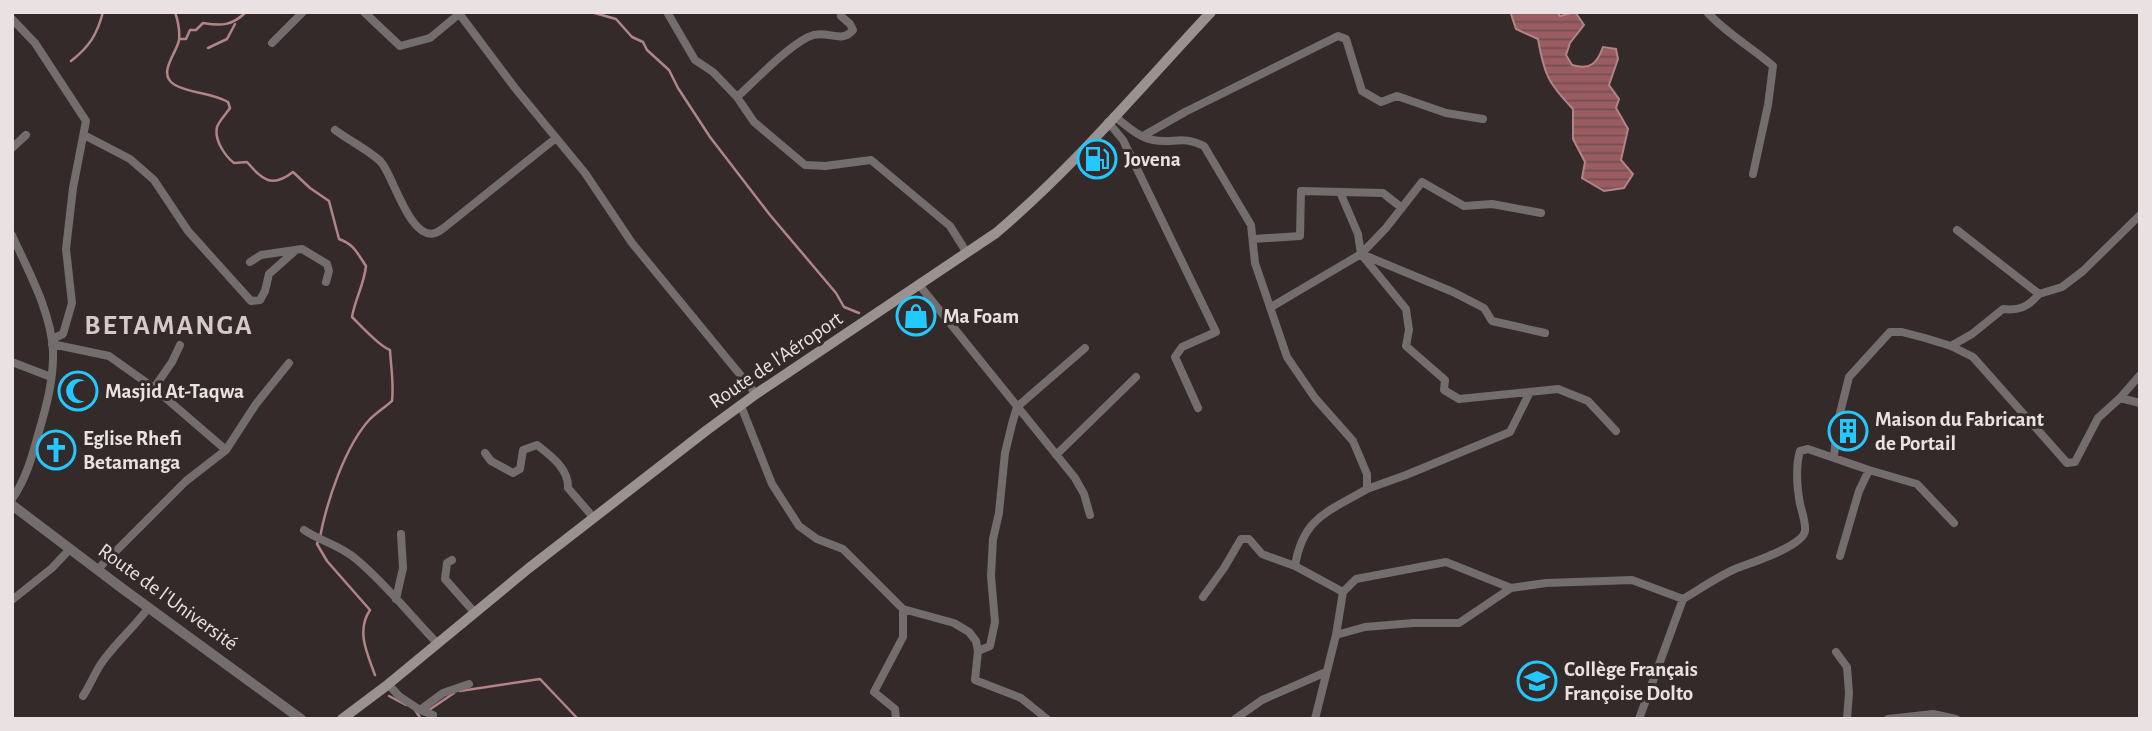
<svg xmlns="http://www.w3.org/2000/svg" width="2152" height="731" viewBox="0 0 2152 731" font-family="'Alegreya Sans',sans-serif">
  <defs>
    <pattern id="water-rules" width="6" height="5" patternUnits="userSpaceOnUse" patternTransform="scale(1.75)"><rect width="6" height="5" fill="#9a5c60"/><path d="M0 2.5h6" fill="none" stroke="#705052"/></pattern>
  </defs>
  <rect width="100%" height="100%" fill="#342a2a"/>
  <path fill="url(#water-rules)" stroke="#b28487" stroke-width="2" d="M1512 12H1557L1560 16 1575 12 1584 25 1570 43 1566 55 1572 65C1590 70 1597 64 1603 47L1616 49 1618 59 1609 85 1619 99 1616 108 1628 129 1621 160 1633 174 1624 188 1604 191 1582 178 1585 162 1573 139V109C1548 83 1544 74 1538 39L1516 29 1511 14Z"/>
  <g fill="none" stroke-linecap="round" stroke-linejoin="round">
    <path stroke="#b28487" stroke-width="2.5" d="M175 12C178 21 180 31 179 40 177 53 156 74 175 85 191 94 211 92 228 102L230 108C226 114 219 121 217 127 214 140 225 156 234 163L247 162C262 179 271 189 293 172L310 188 329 201 339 239C355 245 357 253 366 266 364 285 355 299 352 317 361 326 380 347 390 350 391 368 394 384 392 401 385 407 376 413 370 419 345 446 327 501 320 537
      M591 12 616 19 632 37 643 42 647 50 669 70 678 88 710 137 770 215 836 293 844 307 859 313
      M179 39H186L190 30H196L203 23C221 26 232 26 246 12
      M208 48 227 39 235 24
      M71 61C89 47 97 35 103 12
      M318 541 317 544 327 561 370 610C356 631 367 653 375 675
      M460 691 540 679 578 719
      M389 696 406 705
      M415 710 421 719
      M429 710 454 693"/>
    <path stroke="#736d6d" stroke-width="8" d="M364 12 400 46 430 38 459 14
      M458 12 515 88 585 173 632 243 756 394
      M667 12 695 60 713 72 737 97 754 122 805 165 825 166 871 160 950 226 967 253
      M1707 12C1726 33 1751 47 1773 66L1768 105 1753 174
      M12 19 35 43 86 121 73 188 66 249 72 303 63 334 52 339
      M272 43 303 12
      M737 97C757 79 785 49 808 37 827 28 841 45 853 30L850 24 841 16
      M1114 116C1125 124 1139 138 1153 140 1174 144 1182 135 1204 146L1251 225 1255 263 1287 357 1315 398 1353 441 1367 474V489C1328 512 1303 517 1295 566L1343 592 1336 635 1315 719
      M1108 122 1123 140 1216 332 1182 347 1175 357 1198 408
      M335 130C347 139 373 153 381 162 393 175 410 241 435 233 439 232 442 229 445 227L556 138
      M84 135 130 159 154 180 188 231 251 301 260 300 265 291 269 274 296 250
      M1143 136 1185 112 1338 36 1346 39 1362 91 1381 102 1397 96 1446 113 1483 119
      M12 148 26 135
      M1340 192 1358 234 1361 254 1406 309 1409 330 1406 346 1445 380 1444 390 1459 399 1558 389 1588 401 1616 431
      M12 235C28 271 51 311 53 351 54 379 46 408 38 435 32 457 26 479 12 499
      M1253 239 1300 236 1301 191 1383 193 1402 208
      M1364 255 1453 292 1484 308 1492 321 1545 333
      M250 262 261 255 302 249 327 264 329 271 326 282
      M920 286 1075 478 1084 494 1090 515
      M2039 294 2062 287 2083 271 2140 215
      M1271 307 1361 254 1386 228 1422 182 1464 206 1492 204 1541 213
      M52 344 109 356 154 388 226 450
      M1951 346 1972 334 2003 309C2019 311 2028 307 2039 294L1957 230
      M12 362 51 377
      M154 388 172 362 180 345
      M2120 398 2140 375
      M741 406 772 484 799 526 817 539 843 549 903 609 954 623 969 632 976 641 978 651 975 680 1021 698 1047 719
      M485 453 491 461 513 473 520 469 523 450 537 445C551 456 569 469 568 488L593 517
      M1056 455 1136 377
      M1834 457 1837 425 1849 377 1890 332H1902L1925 338 1951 346 1973 357 2067 463 2075 462 2098 418 2120 398 2140 403
      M1367 489 1406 475 1510 432 1530 392
      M304 530C320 541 340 545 356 559 385 583 410 615 437 643
      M1840 556 1859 491 1869 470
      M452 560 447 563 445 579 475 613
      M97 570 186 481 226 450 256 404 289 363
      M1343 592 1356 579 1446 562 1511 588
      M1203 597 1224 568 1241 539H1249L1262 554 1295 566
      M396 599 403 568 401 534
      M12 600 52 568 70 549
      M1336 635 1365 627 1413 623H1459L1511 588 1546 583 1632 580 1683 599C1700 589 1717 577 1735 569 1750 563 1802 547 1805 531 1806 523 1802 512 1800 504 1797 487 1795 468 1800 451L1808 449 1869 470 1917 484 1954 523
      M978 651 990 646 995 622 991 576 993 539 999 513 1005 453 1012 424 1017 407 1085 348
      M1836 652 1847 667 1849 693 1847 719
      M388 684 399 696 420 710 443 693 469 684
      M83 696C89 687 93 677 99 667 111 647 134 628 149 607
      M420 710 433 715
      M896 719 895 709 874 692 903 637V609
      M1235 719 1262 700 1326 672
      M1639 719 1683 599
      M1888 719 1933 714 1956 719"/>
    <path stroke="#736d6d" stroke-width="10" d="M12 505 123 589 301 719"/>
    <path stroke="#9a9191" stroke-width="10" d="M342 719 386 686 529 568 707 430 756 394 996 233C1074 167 1141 87 1211 12"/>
  </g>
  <defs>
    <symbol id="fuel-ring" viewBox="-11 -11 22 22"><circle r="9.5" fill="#342a2a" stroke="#23c9fe" stroke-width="1.5"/><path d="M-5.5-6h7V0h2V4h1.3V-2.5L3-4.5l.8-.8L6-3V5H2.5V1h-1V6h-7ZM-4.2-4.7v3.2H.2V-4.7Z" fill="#23c9fe"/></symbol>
    <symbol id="shop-ring" viewBox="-11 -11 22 22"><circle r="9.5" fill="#342a2a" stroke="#23c9fe" stroke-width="1.5"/><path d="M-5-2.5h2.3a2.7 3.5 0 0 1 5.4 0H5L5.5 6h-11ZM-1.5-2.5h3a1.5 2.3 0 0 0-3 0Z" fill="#23c9fe"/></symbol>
    <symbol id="mosque-ring" viewBox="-11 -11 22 22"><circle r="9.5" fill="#342a2a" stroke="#23c9fe" stroke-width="1.5"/><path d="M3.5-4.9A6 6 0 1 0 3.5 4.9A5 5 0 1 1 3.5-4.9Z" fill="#23c9fe"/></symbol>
    <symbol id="building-ring" viewBox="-11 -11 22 22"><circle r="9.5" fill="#342a2a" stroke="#23c9fe" stroke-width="1.5"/><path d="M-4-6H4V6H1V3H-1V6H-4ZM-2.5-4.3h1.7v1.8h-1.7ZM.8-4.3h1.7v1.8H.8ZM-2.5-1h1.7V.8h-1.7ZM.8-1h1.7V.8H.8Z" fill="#23c9fe"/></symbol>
    <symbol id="church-ring" viewBox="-11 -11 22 22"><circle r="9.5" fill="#342a2a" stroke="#23c9fe" stroke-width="1.5"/><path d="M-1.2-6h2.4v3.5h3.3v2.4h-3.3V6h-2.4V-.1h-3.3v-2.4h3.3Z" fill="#23c9fe"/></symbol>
    <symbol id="school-ring" viewBox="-11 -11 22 22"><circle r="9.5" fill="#342a2a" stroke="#23c9fe" stroke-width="1.5"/><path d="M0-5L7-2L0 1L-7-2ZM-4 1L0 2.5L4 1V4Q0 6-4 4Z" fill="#23c9fe"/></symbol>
  </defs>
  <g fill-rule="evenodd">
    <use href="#fuel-ring" x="1075" y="137" width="44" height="44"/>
    <use href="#shop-ring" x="894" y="294" width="44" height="44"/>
    <use href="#mosque-ring" x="56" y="369" width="44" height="44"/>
    <use href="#building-ring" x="1826" y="409" width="44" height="44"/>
    <use href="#church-ring" x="34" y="428" width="44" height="44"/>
    <use href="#school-ring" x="1515" y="659" width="44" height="44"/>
  </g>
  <g text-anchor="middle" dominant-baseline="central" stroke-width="6" stroke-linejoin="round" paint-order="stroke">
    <g font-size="21" font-weight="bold" fill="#eae2e2" stroke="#342a2a" text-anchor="start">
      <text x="1124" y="159">Jovena</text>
      <text x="943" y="316">Ma Foam</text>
      <text x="105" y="391">Masjid At-Taqwa</text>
      <text x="1875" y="419">Maison du Fabricant<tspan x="1875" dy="24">de Portail</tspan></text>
      <text x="83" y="438">Eglise Rhefi<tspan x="83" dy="24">Betamanga</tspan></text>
      <text x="1564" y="669">Collège Français<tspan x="1564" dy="24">Françoise Dolto</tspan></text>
    </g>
    <g font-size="21" fill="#eae2e2" stroke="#342a2a">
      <text transform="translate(776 360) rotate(-34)">Route de l'Aéroport</text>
      <text transform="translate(168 597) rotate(36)">Route de l'Université</text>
    </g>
    <g font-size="28" font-weight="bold" letter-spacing="2" fill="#d7c9c9" stroke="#342a2a">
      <text x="169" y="326">BETAMANGA</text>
    </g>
  </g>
  <rect width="2152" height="731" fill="none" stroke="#eae2e2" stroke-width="28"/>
</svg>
